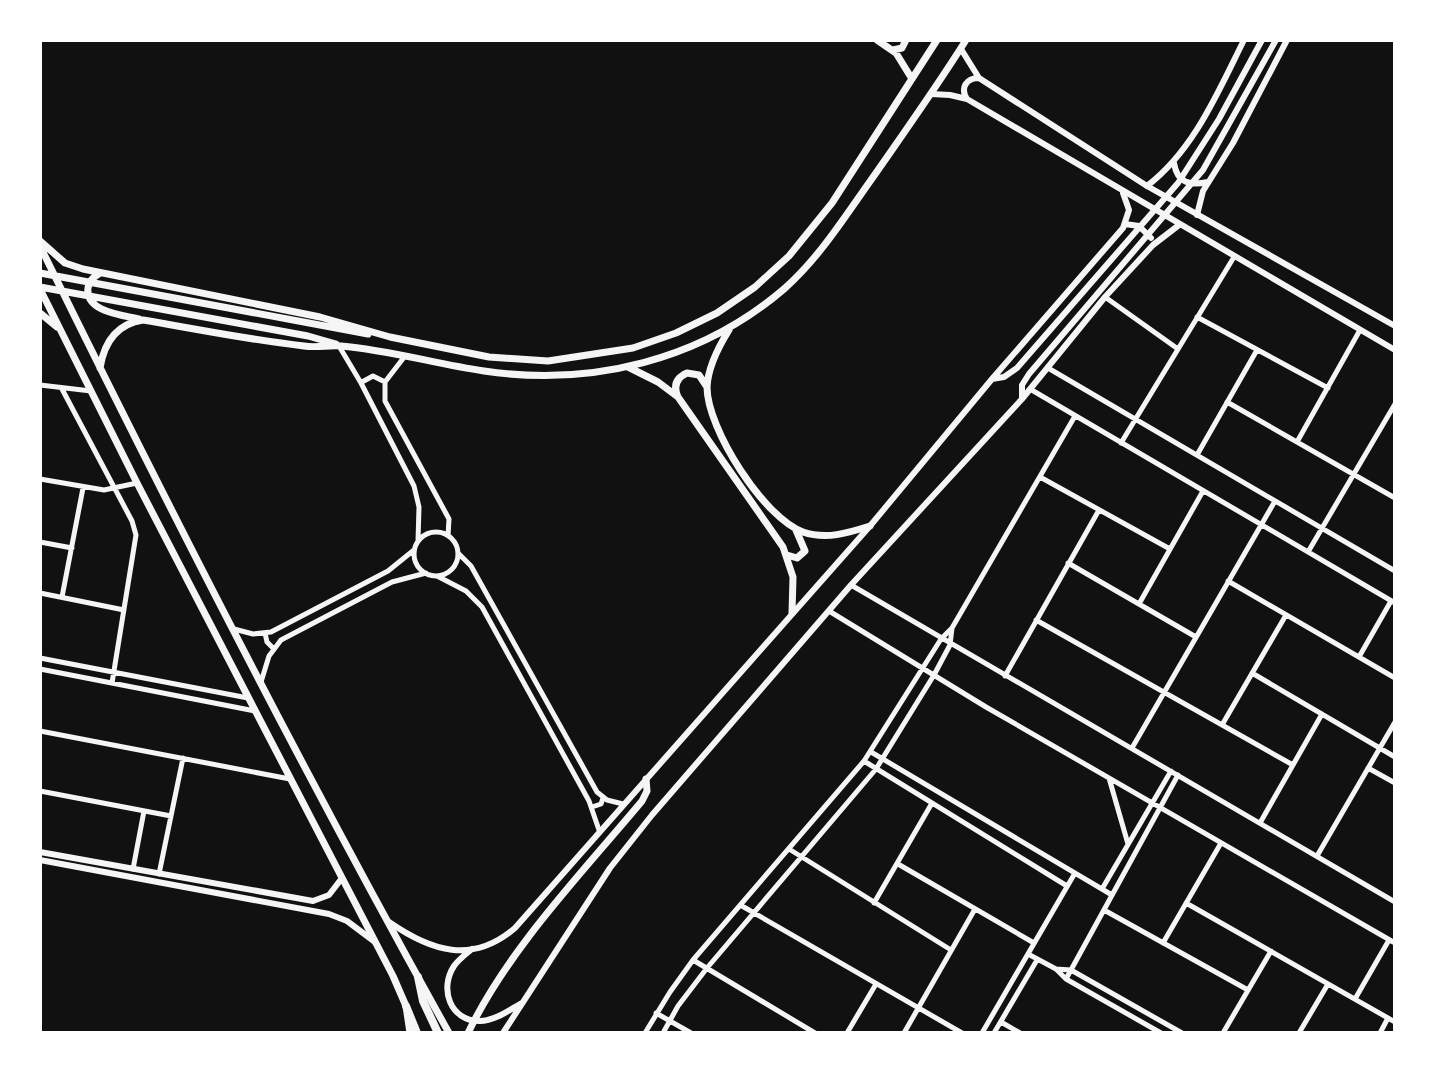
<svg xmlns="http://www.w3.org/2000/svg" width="1435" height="1073" viewBox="0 0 1435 1073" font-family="Figtree,sans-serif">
  <rect width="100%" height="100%" fill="#111"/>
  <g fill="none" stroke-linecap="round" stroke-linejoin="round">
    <path stroke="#f5f5f5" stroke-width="5" d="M1105 297 1178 349
      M1197 317 1328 388
      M339 346 361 383 414 486 419 507 418 541
      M405 356 385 382V401L449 519 448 536
      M1048 368 1395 571
      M362 382 373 376 385 382
      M40 385 91 391
      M62 389 132 521 136 535 112 683
      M1030 389 1395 603
      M1227 402 1395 498
      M1297 442 1360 330
      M1121 443 1234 257
      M1197 455 1257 350
      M1040 477 1170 549
      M40 479 104 490 137 483
      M414 554a22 22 0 1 1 44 0a22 22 0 1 1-44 0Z
      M40 542 72 548
      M1308 552 1395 404
      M458 553 471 566 597 792 607 800 623 804
      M1068 563 1196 637
      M437 576 466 591 482 607 589 801 599 830
      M1228 581 1395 678
      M851 585 1395 902
      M40 593 124 610
      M62 597 83 488
      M1139 604 1203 491
      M829 611 986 707 1395 943
      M1036 620 1293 765
      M234 629 253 634 271 632 388 571 414 550
      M265 633 267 642 273 648
      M1359 657 1391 601
      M40 658 248 698
      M40 669 255 711
      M1252 673 1395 757
      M1005 676 1099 510
      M261 682 269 656 281 640 392 582 426 573
      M1222 725 1286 615
      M40 731 290 779
      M1132 748 1275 501
      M871 752 1112 895
      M864 761 1067 886
      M1368 768 1395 783
      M1109 778 1128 844
      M40 791 171 816
      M592 807 601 804 603 798
      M1260 823 1322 714
      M789 849 951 950
      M1317 856 1395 722
      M898 864 1034 943
      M133 869 144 811
      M159 874 183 758
      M1102 889 1171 771
      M874 903 932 803
      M1186 903 1395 1022
      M742 906 962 1033
      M1104 910 1248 990
      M1163 943 1221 843
      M1028 954 1056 969 1066 979 1161 1033
      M693 960 815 1033
      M1056 969 1071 970 1182 1033
      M1066 979 1178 775
      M1355 999 1389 940
      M656 1013 691 1033
      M1001 1022 1020 1033
      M645 1033 670 992 693 960 864 761 941 639 952 628 1075 416
      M663 1033 678 1006 707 968 876 769 934 675 950 645 952 628
      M847 1033 876 984
      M904 1033 975 909
      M982 1033 1075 873
      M994 1033 1037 960
      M1223 1033 1271 951
      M1299 1033 1328 984
      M1380 1033 1388 1018"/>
    <path stroke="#f5f5f5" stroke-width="6" d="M961 49 979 78 1147 186 1395 326
      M931 94 950 95 967 99 1395 350
      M967 99C960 88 966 78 979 78
      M40 852 313 901 329 895 342 878
      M40 860 329 914 347 921 375 942"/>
    <path stroke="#f5f5f5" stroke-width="6" d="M1174 163C1177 183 1190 186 1208 182
      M1147 186C1194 150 1218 92 1244 40
      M1197 215 1203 191 1233 143 1287 40
      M1125 224 1139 226 1151 238
      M992 379 1004 377 1017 368 1178 183 1219 119 1262 40
      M1022 399V385L1029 374 1203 170 1276 40
      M389 922C431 951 472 965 515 928L870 526 992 379 1123 228 1129 210 1123 193
      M472 949C466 954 459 959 454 966 439 989 450 1021 480 1021 494 1021 508 1011 520 1004
      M503 1033 610 868 652 815 851 585 1022 399 1105 297 1153 245 1179 225"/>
    <path stroke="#f5f5f5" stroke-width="7" d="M877 40 896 53 912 79
      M893 50 902 48 906 40
      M40 241 65 263 83 269 320 317 390 337 489 357 548 361 633 348 676 333 717 313 755 287 789 256 832 203 937 40
      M40 246C170 511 305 775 449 1033
      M40 273 368 334
      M100 273C94 277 89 280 88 288 85 312 123 315 139 319
      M40 287 308 336 336 344
      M40 289 137 483 393 976 406 1006 410 1033
      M40 313 57 327
      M729 330C719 346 708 367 707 387 707 429 764 518 803 532 826 540 848 533 870 526
      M628 367 658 382 678 397 783 547 793 577 792 613
      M100 368C104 343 116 324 143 320 196 329 250 340 304 346 316 348 329 345 341 346 389 350 436 364 484 371 592 387 701 360 784 289 819 258 844 218 871 180 903 134 936 88 966 40
      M678 397C673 386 676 378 687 373L699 375 707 387
      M787 555 797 558 805 551 796 530
      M468 1033C509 948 582 873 642 801L647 791 646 779"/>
    <path stroke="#f5f5f5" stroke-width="8" d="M418 977 423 1001 438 1033
      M406 1006 417 1033"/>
  </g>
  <rect width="1435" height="1073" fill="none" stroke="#ffffff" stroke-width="84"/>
</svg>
